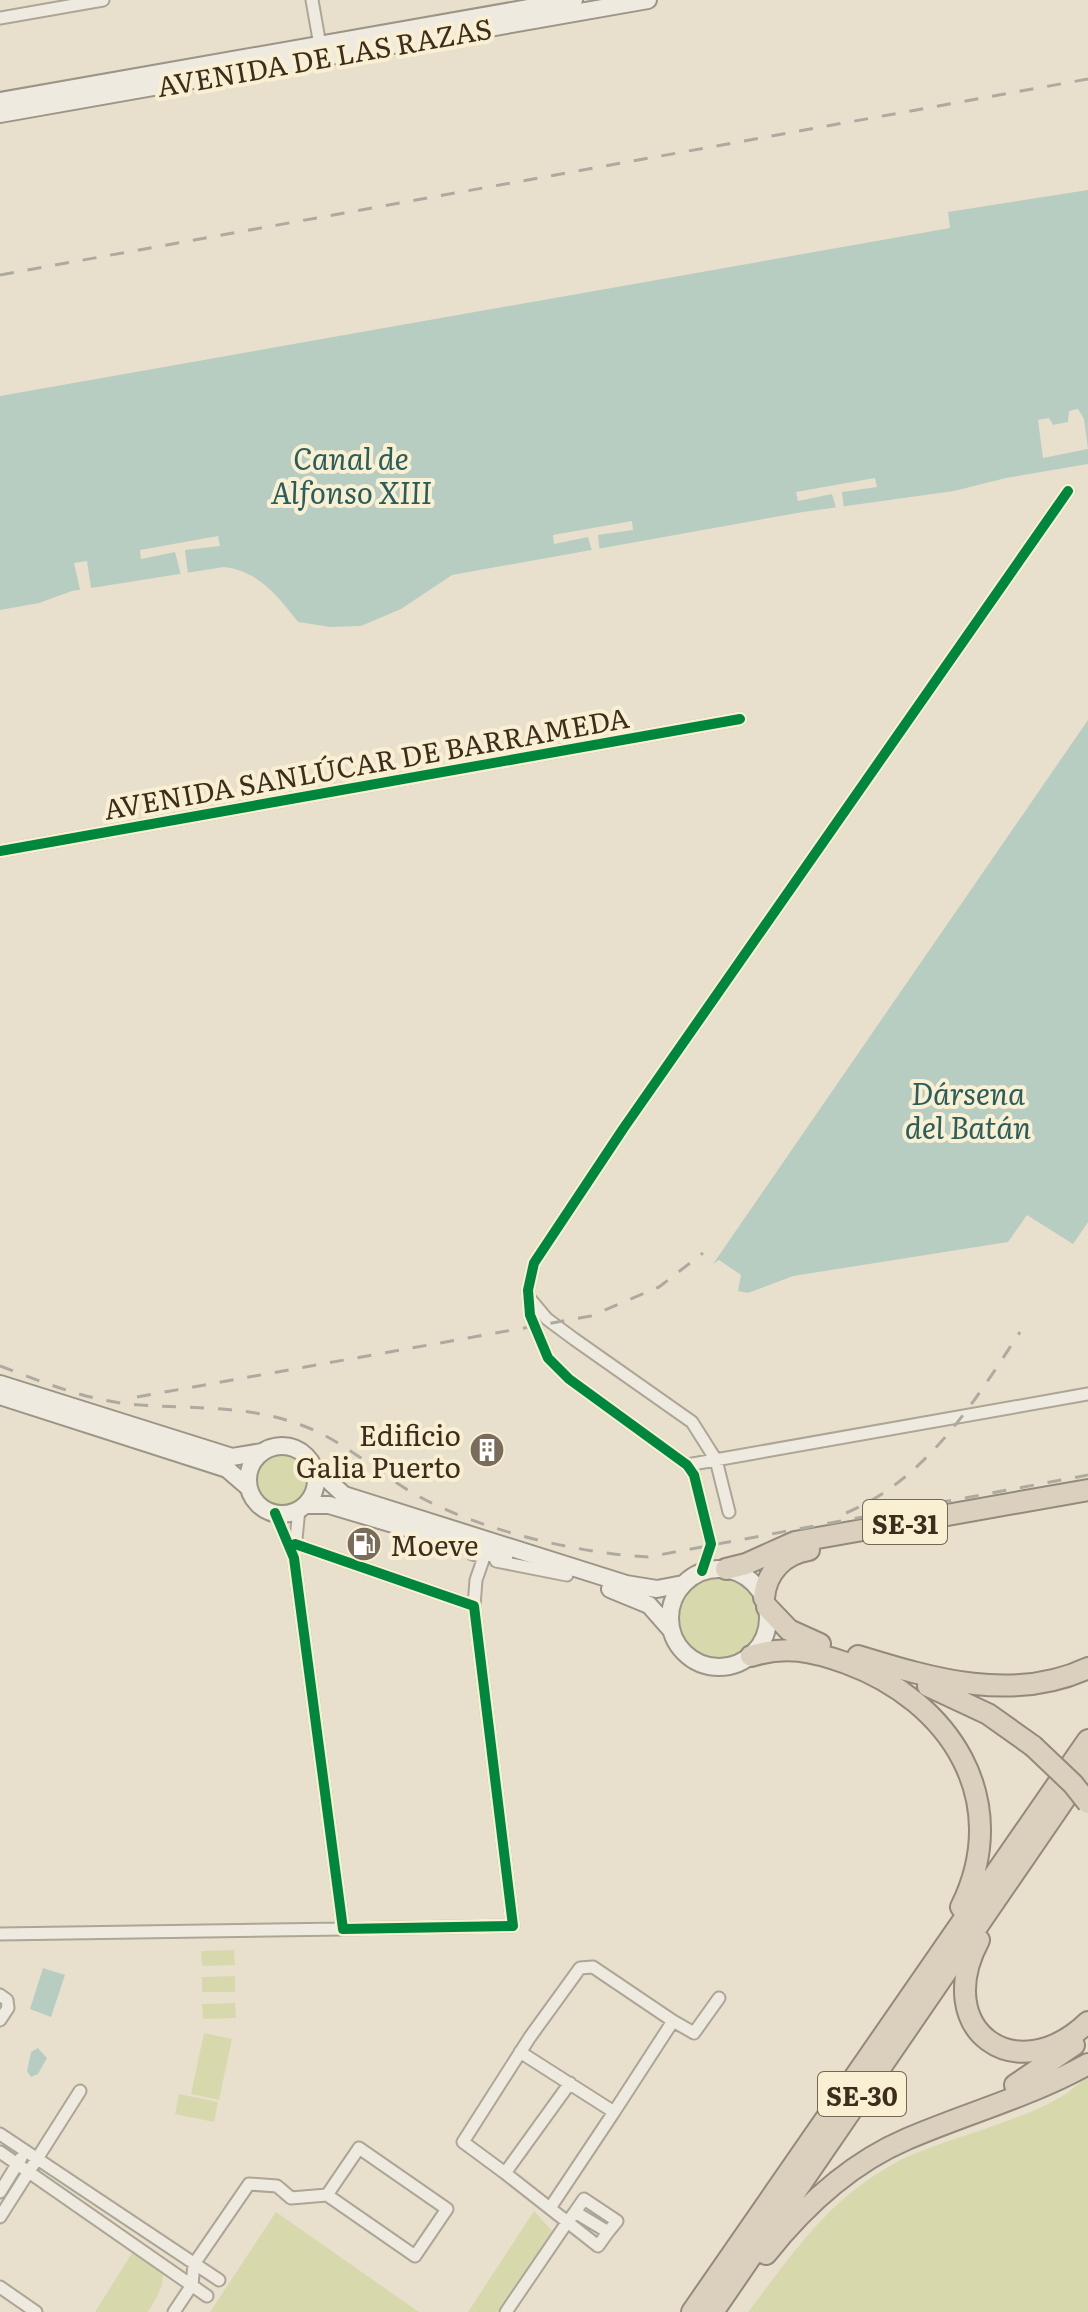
<svg xmlns="http://www.w3.org/2000/svg" width="1088" height="2312" viewBox="0 0 1088 2312" font-family="Literata,serif">
  <rect width="100%" height="100%" fill="#e8e0cc"/>
  <path fill="#d8d8ad" d="M255 1480a27 27 0 1 1 54 0a27 27 0 1 1-54 0Z
    M676 1619a43 43 0 1 1 86 0a43 43 0 1 1-86 0Z
    M234 1950 235 1965 202 1966 201 1951Z
    M235 1976V1992H202V1977Z
    M235 2003 236 2018 203 2019 202 2004Z
    M204 2033 232 2039 219 2100 191 2094Z
    M1088 2073V2312H748C794 2252 828 2199 897 2162 944 2136 1060 2116 1088 2073Z
    M179 2094 218 2102 214 2122 175 2114Z
    M534 2211 552 2231 497 2312H468Z
    M276 2212 419 2312H210Z
    M132 2253 161 2264C167 2283 157 2297 148 2312H95Z"/>
  <path fill="#b8cdc1" d="M1088 190V464L1006 478 954 491 803 512 452 575 401 609 361 626 331 627 298 622C277 595 258 571 224 567L72 591 39 603 0 610V396L950 228 948 212Z
    M1088 720V1222L1073 1244 1027 1215 1008 1242 793 1276 748 1293 738 1291 741 1275 719 1260 713 1264Z
    M43 1968 65 1975 51 2017 30 2009Z
    M38 2048 47 2058 38 2074 31 2077 27 2071 31 2052Z"/>
  <path fill="#e8e0cc" d="M1078 409 1084 419 1088 449 1043 458 1038 420 1049 418 1053 425 1068 422 1069 411Z
    M875 478 877 487 842 492 844 510 837 511 832 494 798 501 796 492Z
    M632 521 633 530 598 535 600 554 593 555 588 537 554 544 553 535Z
    M218 536 220 546 185 550 188 574 181 575 175 552 141 559 140 550Z
    M87 561 92 594H81L74 563Z"/>
  <g fill="none" stroke-linecap="round" stroke-linejoin="round">
    <defs>
      <path id="street" d="M312 0 321 51
        M0 18 103 0
        M0 851 740 719
        M531 1300 547 1319 574 1339 692 1422 716 1460 729 1512
        M687 1465 1088 1394
        M275 1513 294 1558 343 1929 513 1926 474 1606 295 1544
        M295 1549 299 1509
        M472 1554 484 1557 476 1580 474 1606
        M496 1561 567 1575
        M702 1571 711 1544 694 1475 687 1465 569 1379 548 1358 530 1315 528 1290 534 1263 623 1129 1068 491
        M0 1934 343 1929
        M0 1995 7 2000 8 2008 0 2020
        M673 2021 694 2033 719 1998
        M520 2052 614 2112 550 2208
        M0 2134 219 2280
        M0 2152 207 2296
        M505 2173 463 2142 530 2037 580 1968 593 1967 673 2021 614 2112
        M0 2192 21 2158
        M575 2212 584 2199 617 2221 608 2232
        M0 2217 80 2091
        M0 2287 36 2312
        M174 2312 192 2285 194 2264 249 2184 277 2186 291 2198 327 2195 415 2256 447 2209 359 2148 327 2195
        M506 2312 566 2224 575 2212 608 2232 598 2246 505 2173 570 2083"/>
      <path id="secondary" d="M0 101 574 0
        M0 114 648 0
        M0 1384 232 1457 262 1452
        M0 1396 227 1469 249 1488
        M248 1480a34 34 0 1 1 68 0a34 34 0 1 1-68 0Z
        M314 1467 344 1495 626 1584 657 1589 683 1584
        M305 1505H329L504 1557
        M670 1618a49 49 0 1 1 98 0a49 49 0 1 1-98 0Z
        M610 1589 649 1605 671 1630"/>
      <path id="highway" d="M726 1569 746 1564 795 1542 1088 1490
        M764 1598C766 1572 784 1554 809 1550
        M767 1607 789 1630 820 1644
        M751 1656C786 1645 812 1651 846 1663 950 1701 1014 1800 961 1907
        M858 1656C933 1679 1013 1703 1088 1668
        M928 1686 988 1714 1033 1746
        M979 1940C931 2030 1016 2091 1088 2022
        M1015 2085 1074 2045
        M766 2254C804 2206 851 2163 907 2139 967 2113 1031 2096 1088 2064
        M692 2312 1088 1740
        M713 2312 1088 1765"/>
    </defs>
    <use href="#street" stroke="#ada596" stroke-width="15"/>
    <use href="#secondary" stroke="#9c9486" stroke-width="20"/>
    <use href="#highway" stroke="#928a7c" stroke-width="24"/>
    <use href="#street" stroke="#efeadf" stroke-width="11"/>
    <use href="#secondary" stroke="#efeadf" stroke-width="16"/>
    <use href="#highway" stroke="#dbd0bd" stroke-width="20"/>
    <path stroke="#aeaaa0" stroke-width="3" stroke-dasharray="14 14" stroke-linecap="butt" d="M0 275 1088 79
      M0 1366C45 1383 91 1402 140 1405 195 1409 248 1405 301 1425 346 1441 379 1475 420 1497 483 1531 577 1553 648 1557L1088 1475
      M137 1397 591 1316 659 1287 703 1253
      M846 1513C927 1479 974 1402 1020 1332"/>
    <defs>
      <path id="highway-bridge" d="M1033 1746 1073 1784 1088 1803"/>
    </defs>
    <use href="#highway-bridge" stroke="#928a7c" stroke-width="24" stroke-linecap="butt"/>
    <use href="#highway-bridge" stroke="#dbd0bd" stroke-width="20"/>
    <defs>
      <path id="cycleway" d="M0 851 740 719
        M275 1513 294 1558 343 1929 513 1926 474 1606 295 1544
        M702 1571 711 1544 694 1475 687 1465 569 1379 548 1358 530 1315 528 1290 534 1263 623 1129 1068 491"/>
    </defs>
    <use href="#cycleway" stroke="#f9efd2" stroke-width="15"/>
    <use href="#cycleway" stroke="#00873e" stroke-width="10"/>
  </g>
  <defs>
    <symbol id="building-disc" viewBox="-11 -11 22 22"><circle r="9.5" fill="#796c5a" stroke="#f9efd2"/><path d="M-4-6H4V6H1V3H-1V6H-4ZM-2.5-4.3h1.7v1.8h-1.7ZM.8-4.3h1.7v1.8H.8ZM-2.5-1h1.7V.8h-1.7ZM.8-1h1.7V.8H.8Z" fill="#fff"/></symbol>
    <symbol id="fuel-disc" viewBox="-11 -11 22 22"><circle r="9.5" fill="#796c5a" stroke="#f9efd2"/><path d="M-5.5-6h7V0h2V4h1.3V-2.5L3-4.5l.8-.8L6-3V5H2.5V1h-1V6h-7ZM-4.2-4.7v3.2H.2V-4.7Z" fill="#fff"/></symbol>
  </defs>
  <g fill-rule="evenodd">
    <use href="#building-disc" x="467" y="1430" width="40" height="40"/>
    <use href="#fuel-disc" x="344" y="1524" width="40" height="40"/>
  </g>
  <g text-anchor="middle" dominant-baseline="central" stroke-width="8" stroke-linejoin="round" paint-order="stroke">
    <g fill="#f9efd2" stroke="#756753" stroke-width="2">
      <rect x="863" y="1500" width="84" height="44" rx="6"/>
      <rect x="818" y="2072" width="88" height="44" rx="6"/>
    </g>
    <g font-size="26" font-weight="bold" fill="#3d2d1c">
      <text x="905" y="1522">SE-31</text>
      <text x="862" y="2094">SE-30</text>
    </g>
    <g font-size="28" fill="#3d2d1c" stroke="#f9efd2">
      <text transform="translate(324 56) rotate(-10)">AVENIDA DE LAS RAZAS</text>
      <text transform="translate(366 762) rotate(-10)">AVENIDA SANLÚCAR DE BARRAMEDA</text>
    </g>
    <g font-size="28" fill="#3d2d1c" stroke="#f9efd2" text-anchor="end">
      <text x="461" y="1434">Edificio<tspan x="461" dy="32">Galia Puerto</tspan></text>
      <text x="390" y="1544" text-anchor="start">Moeve</text>
    </g>
    <g font-size="30" font-style="italic" fill="#2a5e5c" stroke="#f9efd2">
      <text x="351" y="457">Canal de<tspan x="351" dy="34">Alfonso XIII</tspan></text>
      <text x="968" y="1092">Dársena<tspan x="968" dy="34">del Batán</tspan></text>
    </g>
  </g>
</svg>
